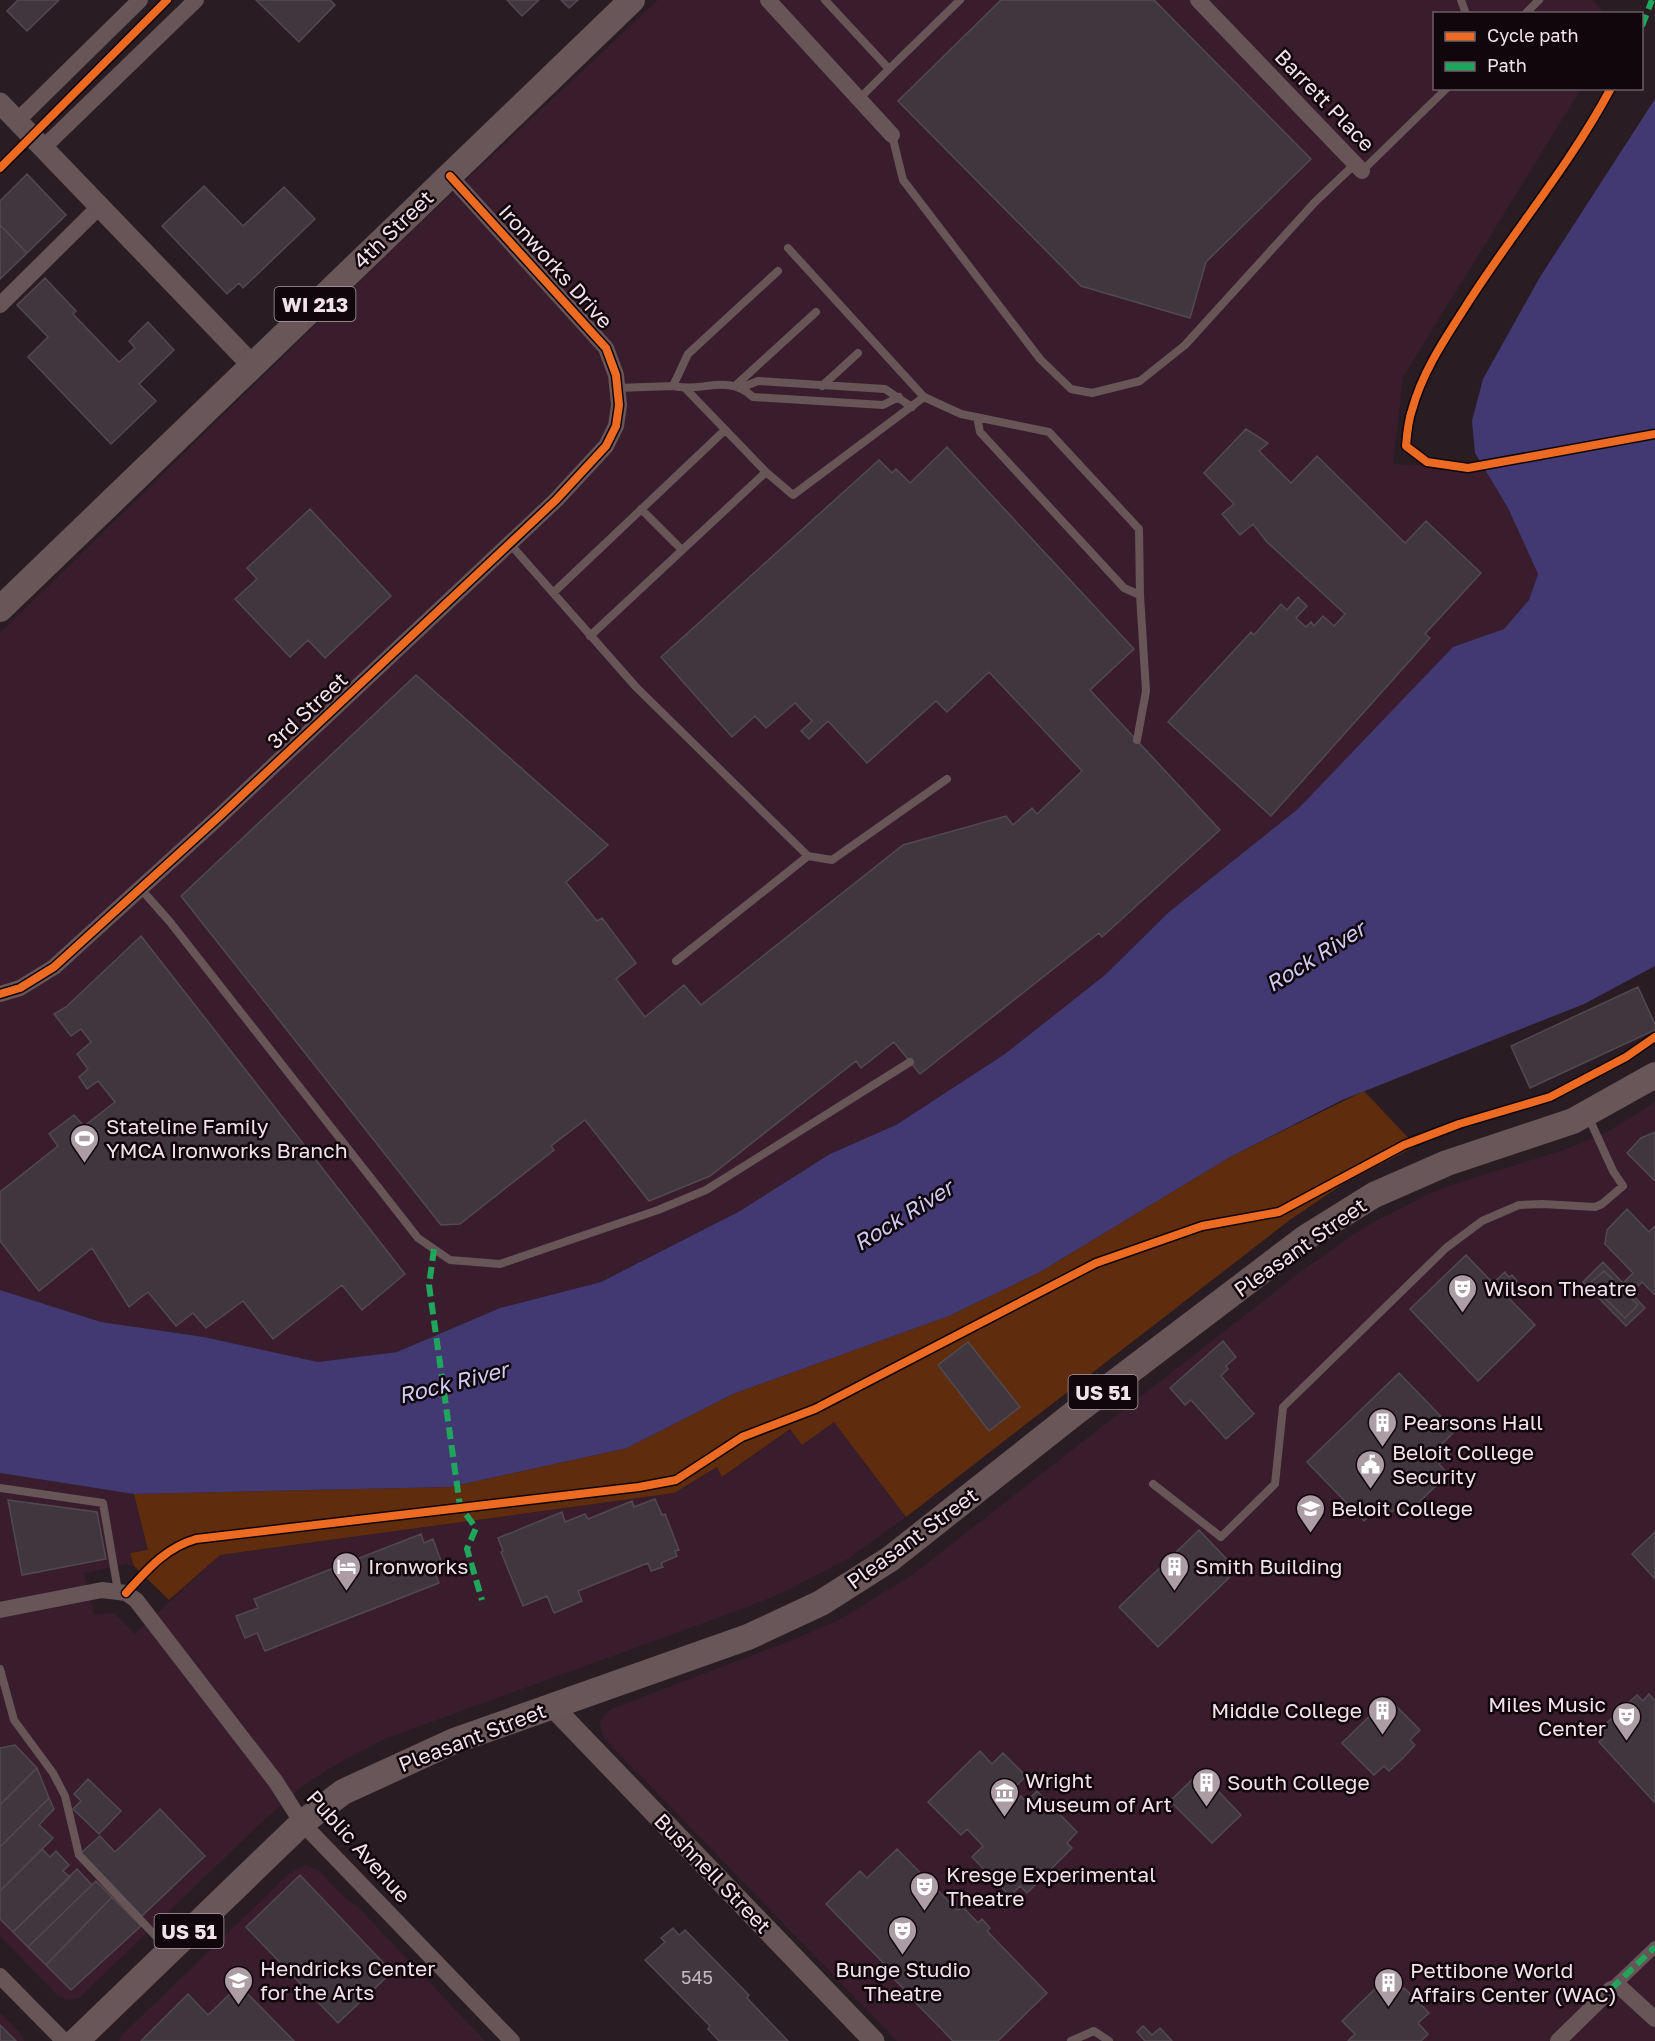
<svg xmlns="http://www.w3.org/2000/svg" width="1655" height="2041" viewBox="0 0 1655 2041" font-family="'Golos Text',sans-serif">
  <rect width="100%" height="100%" fill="#291d23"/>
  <path fill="#391d2c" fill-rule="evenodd" d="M658 0H1592L1605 13 1434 14V88L1581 89 1403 377 1393 464 1468 468 1482 465 1508 508 1538 574 1529 600 1504 629 1489 634 1284 830 1169 912 1105 975 1005 1054 896 1125 830 1154 740 1211 600 1282 500 1308 397 1352 318 1362 204 1337 101 1322 0 1290V633L419 224Z
    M1655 1102V2041H897L603 1737 600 1725 602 1718 611 1709 800 1637 841 1619 912 1575 1299 1273 1363 1228 1426 1195 1460 1182 1564 1150 1606 1133Z
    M834 1422 906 1517 849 1558 784 1592 745 1608 387 1738 342 1761 304 1785 263 1821 79 1998 68 2000 58 1996 0 1936V1473L134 1494 148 1551 131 1553 134 1566 127 1564 84 1573 94 1614 114 1613 135 1634 220 1555 674 1493 717 1467 723 1477 790 1429ZM87 1859 118 1892 113 1897 81 1865Z
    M306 1865 318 1870 347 1900 358 1907 485 2041H119L122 2035 290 1873Z
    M0 2012 19 2032 24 2041H0Z"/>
  <path fill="#5f2d0d" d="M1364 1091 1416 1146 1346 1182 1291 1219 906 1517 834 1422 802 1445 790 1429 722 1477 717 1467 674 1493 220 1555 169 1600 134 1566 130 1553 148 1550 134 1494 450 1487 627 1448 733 1394 949 1316 1040 1272 1230 1157Z"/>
  <path fill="#423973" d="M1655 99V966L1584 1004 1342 1100 1230 1157 1040 1272 949 1316 733 1394 627 1448 450 1487 134 1494 0 1473V1290L101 1322 204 1337 318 1362 397 1352 500 1308 601 1282 740 1211 830 1154 896 1125 1005 1054 1105 975 1169 912 1298 809 1453 647 1504 629 1529 600 1538 574 1508 508 1475 453 1472 421 1483 379 1540 277Z"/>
  <path fill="#40373e" stroke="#524950" stroke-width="1.5" d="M18 0H59L27 31 7 11Z
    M256 0H330L335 5 299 42Z
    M507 0H539L522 16Z
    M561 0H578L569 8Z
    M1001 0H1154L1311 159 1206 262 1190 318 1081 286 898 101Z
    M27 174 66 215 27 253 0 225V201Z
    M204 186 243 226 284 187 315 219 243 288 239 283 227 294 162 226Z
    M0 225 27 253 0 279Z
    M45 278 76 311 73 314 119 362 135 348 129 341 148 322 174 350 139 384 156 401 111 444 28 357 48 337 17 305Z
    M1246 429 1268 443 1259 451 1291 483 1317 456 1405 543 1426 521 1481 573 1425 634 1430 638 1271 816 1168 722 1251 632 1254 635 1281 604 1287 610 1298 597 1307 606 1296 618 1306 627 1311 622 1314 626 1323 616 1334 626 1345 614 1267 542 1253 524 1240 535 1222 514 1234 504 1204 473Z
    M947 447 1134 649 1090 690 1220 830 1102 937 1099 933 920 1074 894 1042 861 1068 856 1061 710 1176 649 1201 585 1120 551 1146 554 1150 460 1224 441 1225 181 896 416 675 608 845 566 882 597 921 602 918 636 963 616 979 645 1017 684 985 701 1005 903 845 1006 816 1013 825 1032 808 1037 814 1082 771 989 672 947 712 936 701 867 763 828 721 809 739 801 731 812 721 795 703 766 728 755 716 732 737 661 657 879 460 892 473 896 469 910 483Z
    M310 509 391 596 325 658 308 640 290 657 235 599 257 579 247 568Z
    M141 936 405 1274 362 1310 342 1285 273 1339 243 1301 206 1328 193 1313 176 1326 148 1292 129 1307 92 1248 39 1291 0 1241V1192L58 1146 49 1134 74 1115 84 1126 115 1102 98 1081 87 1089 79 1077 88 1069 77 1054 91 1042 81 1029 71 1036 54 1014 66 1007Z
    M1638 987 1655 1024V1030L1530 1088 1511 1046Z
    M1655 1132V1181L1627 1153 1641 1138Z
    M1627 1209 1649 1232 1655 1226V1295L1642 1282 1631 1293 1645 1308 1626 1326 1583 1282 1603 1262 1623 1283 1633 1273 1605 1244 1607 1230Z
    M1466 1255 1493 1283 1505 1272 1509 1277 1512 1275 1517 1281 1504 1293 1535 1325 1478 1381 1410 1309Z
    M1604 1271 1638 1305 1625 1318 1590 1283Z
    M1223 1341 1236 1357 1226 1366 1228 1369 1221 1376 1254 1414 1226 1439 1191 1400 1185 1405 1170 1388Z
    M968 1342 1020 1407 989 1431 938 1365Z
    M1399 1373 1455 1431 1441 1445 1450 1454 1439 1464 1448 1474 1407 1514 1399 1505 1387 1517 1378 1507 1364 1521 1307 1462Z
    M655 1499 662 1515 665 1514 679 1550 675 1551 677 1556 661 1563 663 1567 651 1571 648 1563 578 1591 582 1601 554 1613 547 1596 523 1606 501 1552 503 1551 498 1538 562 1512 565 1522 585 1514 588 1519 632 1501 634 1507Z
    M8 1500 97 1512 106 1559 22 1575Z
    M1199 1530 1237 1570 1158 1647 1119 1607Z
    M1655 1532V1579L1632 1554Z
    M421 1534 424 1543 433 1539 441 1561 432 1565 439 1583 265 1651 257 1633 245 1638 236 1616 258 1608 254 1599Z
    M1649 1694 1655 1701V1803L1599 1742 1604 1737 1598 1731 1637 1695 1643 1701Z
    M1388 1698 1420 1730 1410 1740 1415 1745 1403 1758 1389 1771 1384 1766 1374 1775 1342 1743Z
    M15 1745 37 1768 0 1805V1748Z
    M980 1751 992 1764 1003 1753 1026 1776 1003 1799 1010 1807 1021 1796 1026 1802 1037 1791 1077 1832 1067 1843 1072 1848 1027 1893 1020 1886 1010 1896 972 1857 983 1846 967 1829 961 1835 928 1802Z
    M37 1768 49 1798 0 1847V1805Z
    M1200 1772 1241 1815 1212 1843 1170 1801Z
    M88 1779 121 1811 99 1834 73 1809 81 1801 74 1794Z
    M49 1798 54 1809 39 1825 53 1838 0 1891V1847Z
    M160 1809 205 1856 142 1916 81 1853 100 1836 115 1852Z
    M42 1849 50 1857 56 1851 69 1865 63 1871 70 1877 13 1932 0 1919V1891Z
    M897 1849 957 1910 964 1908 978 1923 982 1919 990 1928 987 1931 1047 1993 998 2041H953L915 2002 911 2003 908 1999 905 1996 908 1993 893 1978 894 1974 826 1904 860 1871 867 1878Z
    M77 1869 92 1885 28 1947 13 1932Z
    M300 1875 392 1972 338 2023 246 1927Z
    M96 1881 112 1897 46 1965 28 1947Z
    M112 1897 141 1926 71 1990 46 1965Z
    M673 1928 679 1935 685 1930 749 1995 747 1998 788 2041H719L708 2029 710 2026 645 1960 665 1942 661 1938Z
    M1381 1983 1393 1995 1404 1988 1429 2013 1418 2023 1428 2034 1421 2041H1348L1355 2034 1342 2021Z
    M239 1985 294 2041H141L188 1994 208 2015Z
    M0 2025 16 2041H0Z
    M1143 2026 1152 2035 1160 2028 1172 2041H1145L1137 2032Z"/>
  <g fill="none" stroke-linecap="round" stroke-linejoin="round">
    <path stroke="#675558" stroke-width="8" d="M825 0 889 69 960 0
      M1461 0 1466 14
      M1525 14 1539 0
      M859 99 889 69
      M892 135 903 180 1040 359 1071 389 1092 393 1140 381 1185 345 1315 202 1355 164
      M1362 171 1447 88
      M788 248 924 397 961 414 1049 432 1139 529 1140 595 1124 588 980 432 977 417
      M673 386C703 393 727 373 753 397L883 405 899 397
      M735 386 816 312
      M822 386 858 353
      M743 387 758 381 885 389 912 407
      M617 388 673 386 688 354 778 271
      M686 389 766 472 793 495 924 397
      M641 509 682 550
      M510 544 636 687 808 856 832 860 947 779
      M553 593 725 430
      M590 636 766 472
      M1137 740 1146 691 1140 595
      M140 888 170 922 418 1238 450 1260 500 1264 658 1210 706 1190 910 1062
      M676 961 808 856
      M1153 1484 1221 1537 1275 1484 1283 1407 1446 1248 1482 1221 1519 1205 1542 1204 1595 1207 1602 1204 1623 1186 1613 1171 1588 1116
      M0 1488 103 1503 118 1591
      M0 1669 14 1720 53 1773 65 1796 79 1855 168 1949
      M1071 2041 1094 2031 1109 2041"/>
    <path stroke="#675558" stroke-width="12" d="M1611 1989 1655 1947"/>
    <path stroke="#675558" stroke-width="16" d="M768 0 892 135
      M1198 0 1362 171
      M17 121 140 0
      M44 147 196 0
      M0 305 101 205
      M0 994 20 988 54 967 221 815 556 500 606 446 616 426 619 405 616 375 606 348 450 176
      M0 1610 102 1590 126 1593 136 1600 276 1782 302 1823 512 2041
      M0 1976 64 2041
      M1558 2041 1611 1989 1620 1987 1655 2019"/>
    <path stroke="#675558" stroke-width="21" d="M0 103 252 365
      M552 1706 874 2041"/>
    <path stroke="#695659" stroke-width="26" d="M0 609 632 0
      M76 2041 302 1823 343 1792 454 1741 748 1637 821 1603 890 1559 1072 1415 1305 1238 1374 1195 1447 1163 1573 1121 1655 1075"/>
    <path stroke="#20a55d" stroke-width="6" stroke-dasharray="12 6" stroke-linecap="butt" d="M1642 26 1652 0
      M434 1249 429 1285 460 1506 476 1528 467 1549 482 1600
      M1611 1989 1655 1947"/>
    <defs>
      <path id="cycleway" d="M1611 88C1569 167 1511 234 1464 309 1444 340 1422 373 1412 410 1408 421 1407 434 1406 446L1427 462 1468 468 1655 434
        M0 168 167 0
        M0 994 20 988 54 967 221 815 556 500 606 446 616 426 619 405 616 375 606 348 450 176
        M126 1593C147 1570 165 1548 196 1539L639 1487 676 1480 742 1437 815 1409 1096 1263 1202 1226 1279 1212 1404 1145 1459 1124 1550 1097 1626 1057 1655 1037"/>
    </defs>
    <use href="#cycleway" stroke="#10060b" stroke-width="11"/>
    <use href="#cycleway" stroke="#ed6a23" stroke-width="8"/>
  </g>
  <defs>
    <symbol id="stadium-pin" viewBox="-11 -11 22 30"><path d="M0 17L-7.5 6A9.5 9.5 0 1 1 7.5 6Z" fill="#ac9ca4" stroke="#10060b"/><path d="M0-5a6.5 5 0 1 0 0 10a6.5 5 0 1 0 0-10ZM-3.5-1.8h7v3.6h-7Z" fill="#fff"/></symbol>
    <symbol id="theatre-pin" viewBox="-11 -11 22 30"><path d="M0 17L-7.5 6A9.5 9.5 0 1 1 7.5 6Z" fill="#ac9ca4" stroke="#10060b"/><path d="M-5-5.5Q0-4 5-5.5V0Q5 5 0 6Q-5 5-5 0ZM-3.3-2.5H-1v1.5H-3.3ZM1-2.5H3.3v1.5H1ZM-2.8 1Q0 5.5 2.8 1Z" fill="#fff"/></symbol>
    <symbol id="building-pin" viewBox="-11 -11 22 30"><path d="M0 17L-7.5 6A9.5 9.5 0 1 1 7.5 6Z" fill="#ac9ca4" stroke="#10060b"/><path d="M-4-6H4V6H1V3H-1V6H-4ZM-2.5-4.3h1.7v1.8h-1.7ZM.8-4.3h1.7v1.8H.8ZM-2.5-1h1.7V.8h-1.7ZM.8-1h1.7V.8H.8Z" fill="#fff"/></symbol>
    <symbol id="civic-pin" viewBox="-11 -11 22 30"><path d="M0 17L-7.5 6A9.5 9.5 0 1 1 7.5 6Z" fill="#ac9ca4" stroke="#10060b"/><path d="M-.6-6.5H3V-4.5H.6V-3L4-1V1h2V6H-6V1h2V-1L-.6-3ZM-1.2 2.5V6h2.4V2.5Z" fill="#fff"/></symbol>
    <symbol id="university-pin" viewBox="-11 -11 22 30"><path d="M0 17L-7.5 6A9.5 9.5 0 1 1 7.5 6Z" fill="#ac9ca4" stroke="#10060b"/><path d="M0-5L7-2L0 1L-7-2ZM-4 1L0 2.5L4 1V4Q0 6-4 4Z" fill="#fff"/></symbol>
    <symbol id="hotel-pin" viewBox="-11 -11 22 30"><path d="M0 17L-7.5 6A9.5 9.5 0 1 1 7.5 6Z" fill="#ac9ca4" stroke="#10060b"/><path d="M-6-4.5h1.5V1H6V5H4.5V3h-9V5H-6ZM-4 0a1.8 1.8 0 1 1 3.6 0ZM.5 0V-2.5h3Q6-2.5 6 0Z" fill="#fff"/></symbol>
    <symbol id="museum-pin" viewBox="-11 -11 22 30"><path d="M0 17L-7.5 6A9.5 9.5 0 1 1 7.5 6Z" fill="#ac9ca4" stroke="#10060b"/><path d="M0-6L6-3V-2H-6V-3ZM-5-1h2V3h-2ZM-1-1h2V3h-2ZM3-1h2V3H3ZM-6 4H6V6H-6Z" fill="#fff"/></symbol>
  </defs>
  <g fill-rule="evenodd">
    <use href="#stadium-pin" x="68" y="1122" width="33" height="45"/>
    <use href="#theatre-pin" x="1446" y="1272" width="33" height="45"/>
    <use href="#building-pin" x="1366" y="1406" width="33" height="45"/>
    <use href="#civic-pin" x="1354" y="1448" width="33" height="45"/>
    <use href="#university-pin" x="1294" y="1492" width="33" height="45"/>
    <use href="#hotel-pin" x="330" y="1550" width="33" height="45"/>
    <use href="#building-pin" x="1158" y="1550" width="33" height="45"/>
    <use href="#building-pin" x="1366" y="1694" width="33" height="45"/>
    <use href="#theatre-pin" x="1610" y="1700" width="33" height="45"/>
    <use href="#building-pin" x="1190" y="1766" width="33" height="45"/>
    <use href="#museum-pin" x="988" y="1776" width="33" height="45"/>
    <use href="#theatre-pin" x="908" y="1870" width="33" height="45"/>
    <use href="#theatre-pin" x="886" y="1914" width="33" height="45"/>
    <use href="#university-pin" x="222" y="1964" width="33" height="45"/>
    <use href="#building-pin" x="1372" y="1966" width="33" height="45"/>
  </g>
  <g text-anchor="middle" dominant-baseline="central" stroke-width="5" stroke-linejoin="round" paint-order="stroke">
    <g font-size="18" fill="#c6b6be">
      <text x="697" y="1977">545</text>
    </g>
    <g fill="#10060b" stroke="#af9fa6" stroke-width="1.5">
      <rect x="274.5" y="287" width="81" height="34" rx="4.5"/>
      <rect x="1068.5" y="1375" width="69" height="34" rx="4.5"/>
      <rect x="154.5" y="1914" width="69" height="34" rx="4.5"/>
    </g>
    <g font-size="20" font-weight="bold" fill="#f3e1e9">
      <text x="315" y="304">WI 213</text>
      <text x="1103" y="1392">US 51</text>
      <text x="189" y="1931">US 51</text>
    </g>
    <g font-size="21" fill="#f3e1e9" stroke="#10060b">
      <text transform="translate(1325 100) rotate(46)">Barrett Place</text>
      <text transform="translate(393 229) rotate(-44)">4th Street</text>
      <text transform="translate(556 266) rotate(48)">Ironworks Drive</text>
      <text transform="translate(307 710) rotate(-43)">3rd Street</text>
      <text transform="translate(1300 1247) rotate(-35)">Pleasant Street</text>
      <text transform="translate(912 1538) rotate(-36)">Pleasant Street</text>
      <text transform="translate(472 1737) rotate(-21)">Pleasant Street</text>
      <text transform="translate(359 1846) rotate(48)">Public Avenue</text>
      <text transform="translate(713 1873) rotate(46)">Bushnell Street</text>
    </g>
    <g font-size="21" fill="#f3e1e9" stroke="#10060b" text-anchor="start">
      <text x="106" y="1126">Stateline Family<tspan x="106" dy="24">YMCA Ironworks Branch</tspan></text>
      <text x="1484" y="1288">Wilson Theatre</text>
      <text x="1403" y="1422">Pearsons Hall</text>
      <text x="1392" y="1452">Beloit College<tspan x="1392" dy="24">Security</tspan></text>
      <text x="1331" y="1508">Beloit College</text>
      <text x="368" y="1566">Ironworks</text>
      <text x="1195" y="1566">Smith Building</text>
      <text x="1606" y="1704" text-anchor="end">Miles Music<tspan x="1606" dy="24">Center</tspan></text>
      <text x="1362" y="1710" text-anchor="end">Middle College</text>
      <text x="1025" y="1780">Wright<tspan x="1025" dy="24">Museum of Art</tspan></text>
      <text x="1227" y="1782">South College</text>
      <text x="946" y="1874">Kresge Experimental<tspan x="946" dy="24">Theatre</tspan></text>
      <text x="260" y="1968">Hendricks Center<tspan x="260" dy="24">for the Arts</tspan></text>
      <text x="903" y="1969" text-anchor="middle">Bunge Studio<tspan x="903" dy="24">Theatre</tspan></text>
      <text x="1410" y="1970">Pettibone World<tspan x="1410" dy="24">Affairs Center (WAC)</tspan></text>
    </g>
    <g font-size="22" font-style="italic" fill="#ceccf3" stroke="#10060b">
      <text transform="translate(1315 956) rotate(-32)">Rock River</text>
      <text transform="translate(903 1215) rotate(-32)">Rock River</text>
      <text transform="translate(453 1382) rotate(-14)">Rock River</text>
    </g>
  </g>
  <rect x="1433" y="12" width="210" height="78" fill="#10060b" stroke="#6b5e64" stroke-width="1.5"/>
  <rect x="1445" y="32" width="30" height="9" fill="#ed6a23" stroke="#6b5e64" stroke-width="1.5"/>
  <text x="1487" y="42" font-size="18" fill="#f3e1e9">Cycle path</text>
  <rect x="1445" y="62" width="30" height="9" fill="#20a55d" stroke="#6b5e64" stroke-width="1.5"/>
  <text x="1487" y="72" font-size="18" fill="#f3e1e9">Path</text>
</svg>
